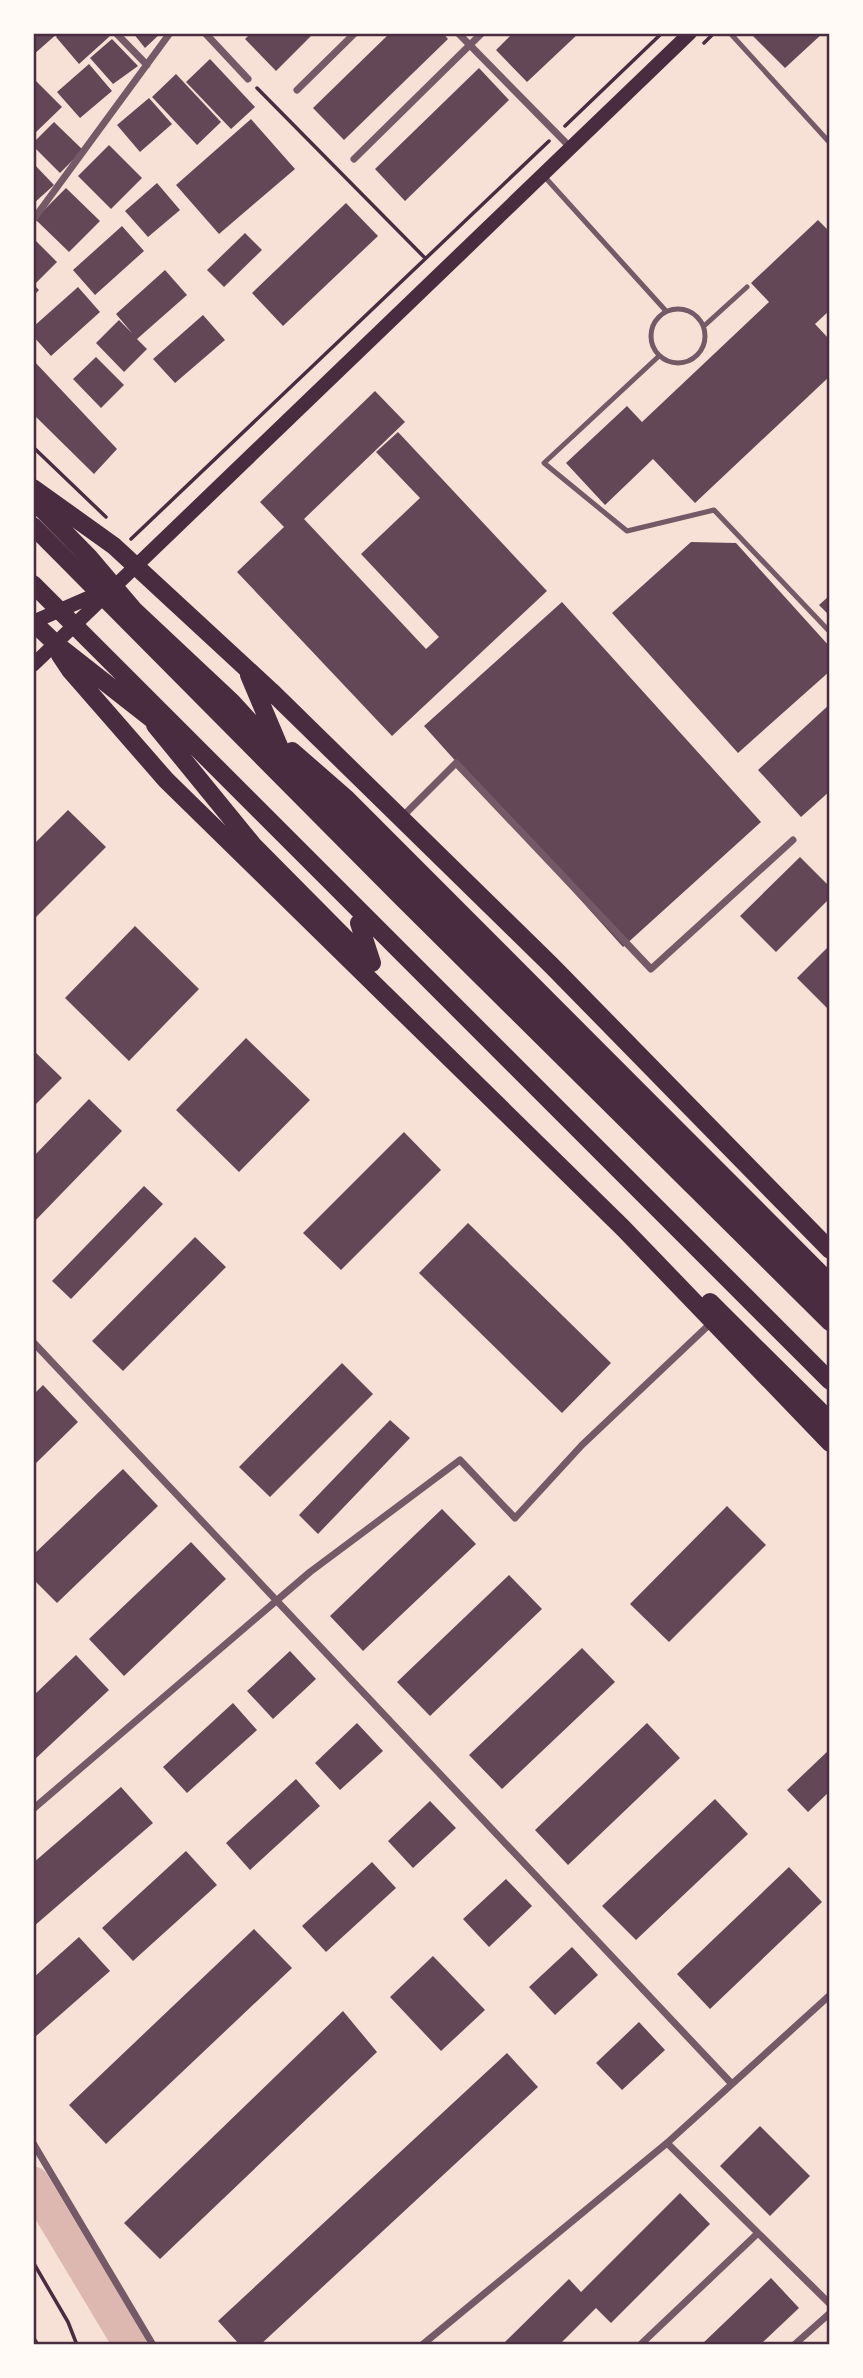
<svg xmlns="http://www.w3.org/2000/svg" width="863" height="2378" viewBox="0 0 863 2378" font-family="Helvetica,sans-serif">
  <rect width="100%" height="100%" fill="#f7e1d7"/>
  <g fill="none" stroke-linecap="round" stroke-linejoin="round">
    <path stroke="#dcb8b0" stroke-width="33" d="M33 2183 130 2345"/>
  </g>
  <path fill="#644757" d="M33 33H58L33 55Z
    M60 33H108L110 36 79 64 56 37Z
    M133 33H161L145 48Z
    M251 33H314L276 71 245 39Z
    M390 33H443L448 39 344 140 313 108Z
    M513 33H579L527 82 496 50Z
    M750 33H823L785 68Z
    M112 39 138 66 113 84 90 58Z
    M210 59 255 107 231 129 186 82Z
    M89 64 112 91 80 118 57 92Z
    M479 68 509 100 405 201 375 169Z
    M176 74 221 122 197 145 152 97Z
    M36 81 62 107 33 135V112L36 110 33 108V83Z
    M149 98 172 124 140 152 117 125Z
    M251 119 295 169 219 234 176 185Z
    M54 122 83 150 60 173 33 146V143Z
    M109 145 142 178 111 209 78 176Z
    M33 163 54 185 33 204Z
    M157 183 180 210 148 237 125 211Z
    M66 188 100 221 69 252 35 219Z
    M346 203 378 236 283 326 252 293Z
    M818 220 830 232V310L815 324 830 340V376L695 503 653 459 605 505 566 463 627 406 642 422 769 302 751 283Z
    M122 226 144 251 95 295 73 270Z
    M245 233 262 250 224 287 207 270Z
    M33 238 57 262 34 285 39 290 33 296Z
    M165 270 187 295 137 339 147 349 124 372 96 343 119 320 132 333 116 314Z
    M78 287 100 312 51 356 33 336V327Z
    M203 315 225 340 175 383 153 359Z
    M96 357 124 385 101 408 73 379Z
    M33 360 117 449 94 474 33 414Z
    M375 391 405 422 304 519 426 649 439 637 361 554 420 498 376 452 398 432 547 591 392 736 237 572 284 527 260 502Z
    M691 542 736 543 830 647V671L738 753 612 613Z
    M830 595V616L819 605Z
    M562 602 761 822 623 947 424 726Z
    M830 704V791L801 817 758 770Z
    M68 810 106 847 33 920V845Z
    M800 857 830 887V898L776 952 740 916Z
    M135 926 199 989 129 1061 65 998Z
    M830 945V1011L797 978Z
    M246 1038 310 1100 239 1172 176 1110Z
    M33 1050 62 1078 33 1107Z
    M89 1099 122 1131 33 1223V1157Z
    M404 1132 441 1170 341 1270 303 1233Z
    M144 1186 163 1204 71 1299 52 1281Z
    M468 1223 611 1363 562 1413 419 1273Z
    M195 1237 226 1267 123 1371 92 1341Z
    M342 1363 373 1394 270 1497 239 1467Z
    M43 1385 78 1422 33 1466V1395Z
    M390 1420 410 1438 318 1534 299 1515Z
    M123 1469 158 1506 57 1603 33 1579V1555Z
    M727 1506 766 1545 669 1642 630 1604Z
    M442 1509 476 1544 363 1651 330 1616Z
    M191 1542 226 1579 124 1676 89 1639Z
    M509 1575 542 1609 430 1716 397 1682Z
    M582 1648 615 1682 502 1789 469 1755Z
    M290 1651 316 1679 273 1719 247 1691Z
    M76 1655 109 1690 33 1761V1696Z
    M233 1703 257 1730 187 1793 163 1767Z
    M357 1723 383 1751 340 1790 315 1763Z
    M647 1723 680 1758 568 1865 535 1830Z
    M830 1749V1791L808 1812 787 1790Z
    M296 1779 320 1806 250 1870 226 1843Z
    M121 1787 153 1823 33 1927V1863Z
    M715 1799 748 1834 636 1940 602 1906Z
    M430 1801 456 1828 413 1868 388 1841Z
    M186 1851 217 1885 133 1961 102 1928Z
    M372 1862 396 1888 326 1952 302 1926Z
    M789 1867 822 1902 710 2009 677 1974Z
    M506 1879 532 1906 489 1947 463 1919Z
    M254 1929 292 1968 106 2144 69 2105Z
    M79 1937 110 1971 35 2037 33 1978Z
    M572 1947 598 1975 555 2015 529 1987Z
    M433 1956 485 2010 441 2051 390 1997Z
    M343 2011 377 2052 160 2259 124 2223Z
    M639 2022 665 2050 622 2090 596 2063Z
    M507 2053 538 2087 260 2345H240L218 2321Z
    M760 2126 810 2176 770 2216 720 2166Z
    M680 2193 710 2224 611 2323 596 2308 559 2345H502L569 2279 581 2292Z
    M771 2278 799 2308 760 2345H701Z"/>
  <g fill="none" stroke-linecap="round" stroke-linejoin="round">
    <path stroke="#4a2c40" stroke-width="3.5" d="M704 43 714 33
      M257 88 425 258
      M565 126 662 33
      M33 447 106 517
      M131 539 549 141
      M33 2262 68 2322 77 2345
      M33 2337 38 2345"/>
    <path stroke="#755966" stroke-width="5" d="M730 33 830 143
      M543 175 666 311
      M651 336a27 27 0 1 1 54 0a27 27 0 1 1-54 0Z
      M704 326 747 287
      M659 356 544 463 627 531 714 510 830 632"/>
    <path stroke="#755966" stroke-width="7" d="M116 33 147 65
      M205 33 248 79
      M458 33 571 148
      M297 90 355 33
      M354 159 482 33
      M33 220 170 33
      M402 817 456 763 651 969 793 840
      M33 1342 732 2084
      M33 1809 310 1572 460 1460 515 1518 582 1445 712 1322
      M33 2143 153 2345
      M667 2143 830 2304
      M422 2345 667 2143 830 1995
      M640 2345 758 2233
      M794 2345 830 2313"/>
    <path stroke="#4a2c40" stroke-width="14" d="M33 622 104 591
      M33 665 690 33"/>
    <path stroke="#4a2c40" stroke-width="18" d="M33 488 114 546 271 691 551 965 830 1250
      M33 500 89 557 134 610 232 702 284 759 830 1302
      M33 526 400 896 830 1322
      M33 584 830 1381
      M33 622 56 644 167 731
      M56 644 60 655 70 670 166 780 623 1228 830 1443
      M249 675 279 746
      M155 725 253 845 366 959
      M292 751 347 799 830 1283
      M359 923 372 963
      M710 1302 830 1421"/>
  </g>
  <rect width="863" height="2378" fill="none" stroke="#fffaf5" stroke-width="70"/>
  <rect x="35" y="35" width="793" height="2308" fill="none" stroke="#4a2c40" stroke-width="2.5"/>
</svg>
